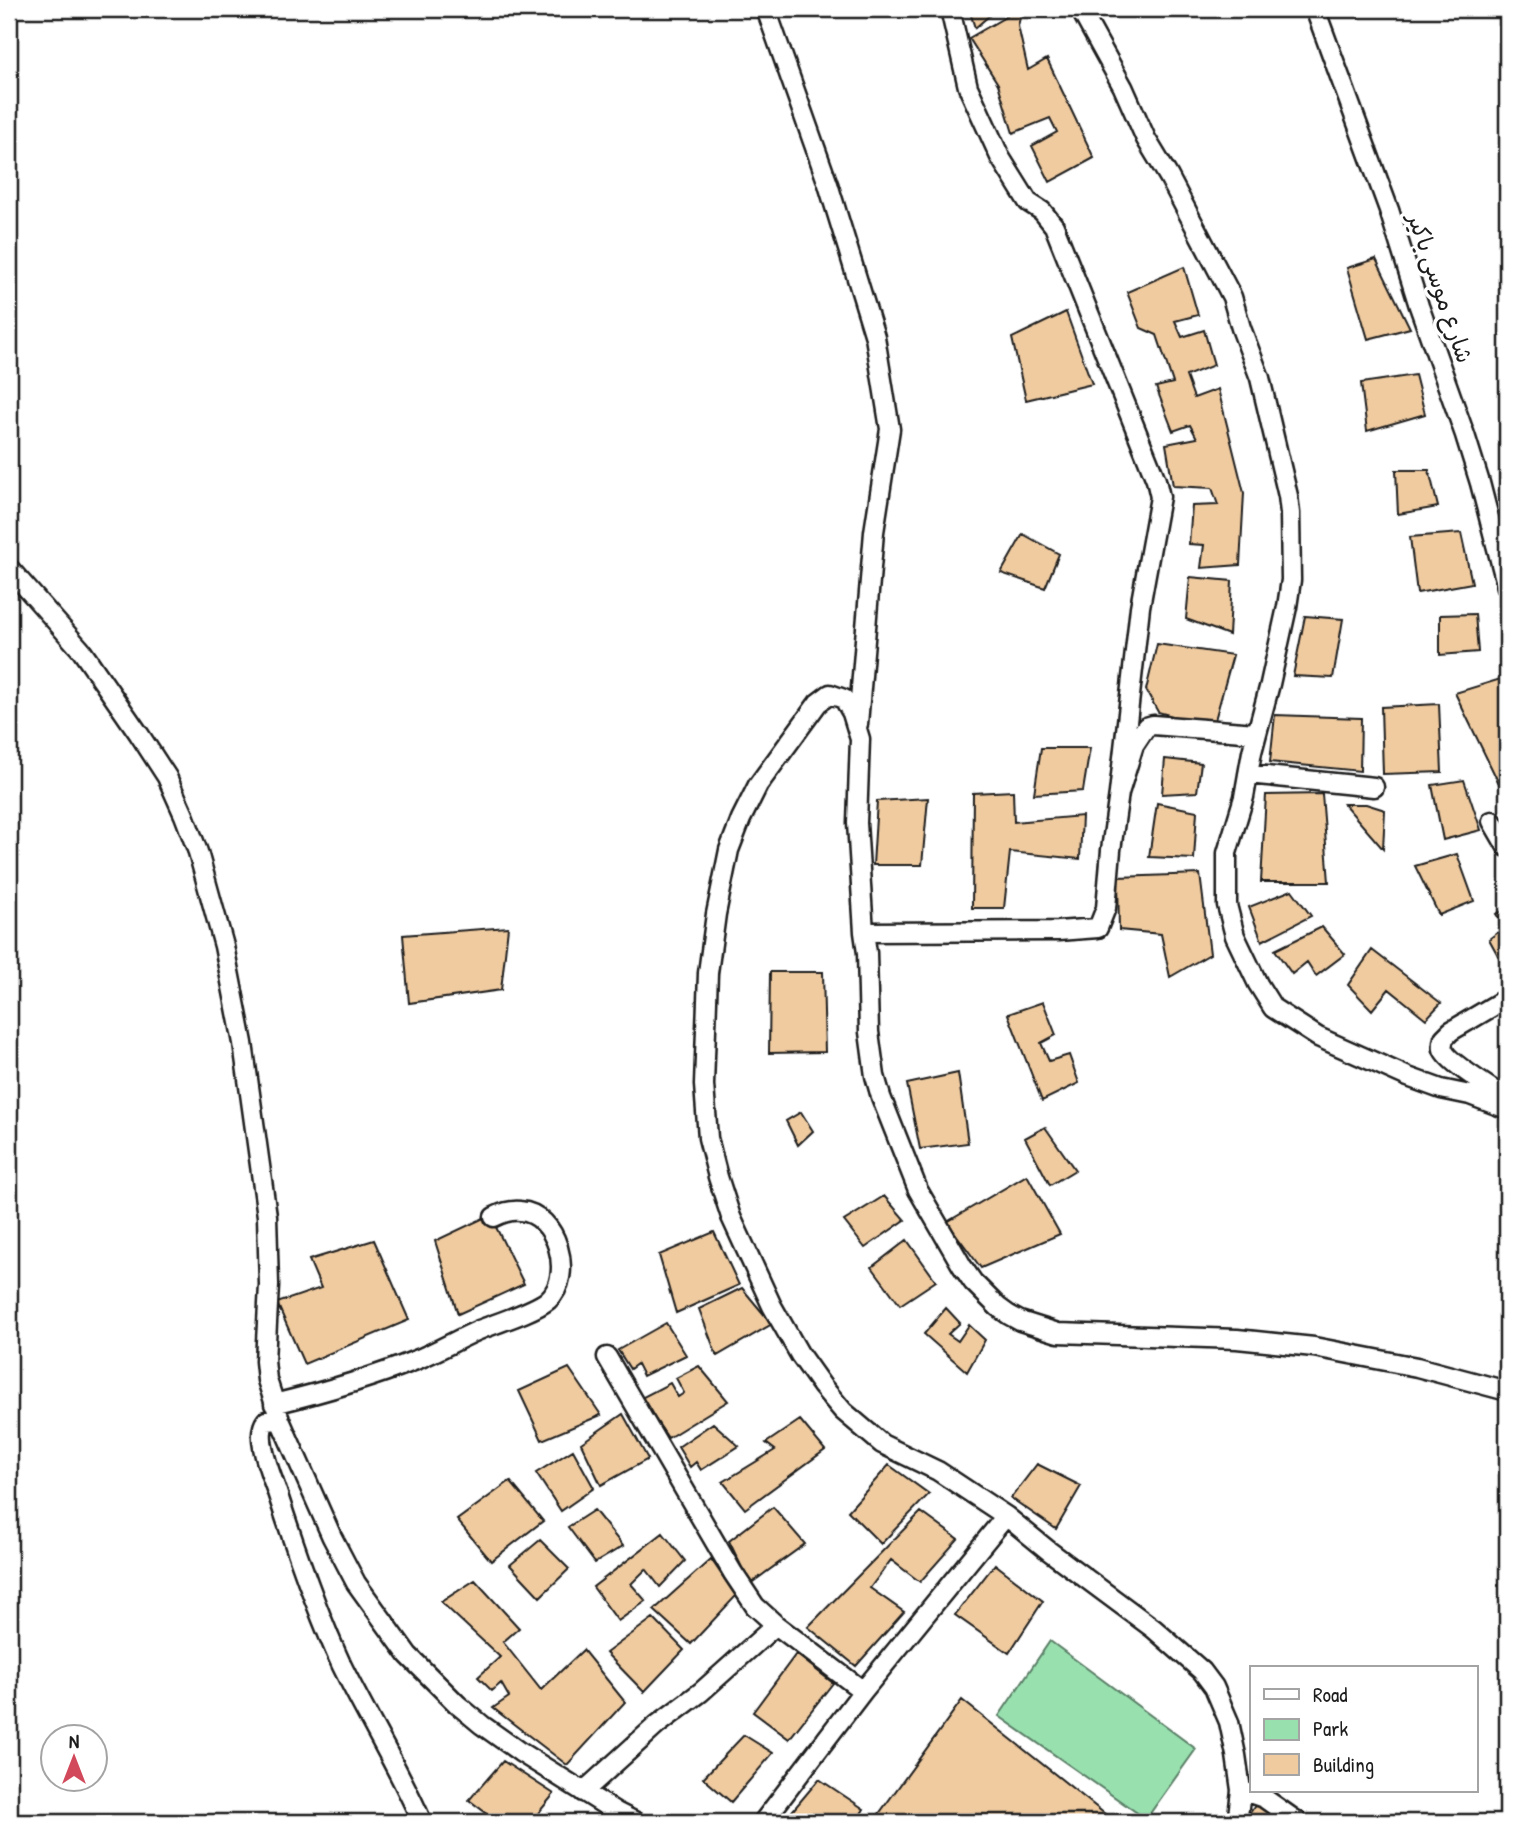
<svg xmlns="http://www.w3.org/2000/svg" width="1516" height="1831" viewBox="0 0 1516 1831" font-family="'Patrick Hand','Playpen Sans Arabic',sans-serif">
  <rect width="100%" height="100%" fill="#fff"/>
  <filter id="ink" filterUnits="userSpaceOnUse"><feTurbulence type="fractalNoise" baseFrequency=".0143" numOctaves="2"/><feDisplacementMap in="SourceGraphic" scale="14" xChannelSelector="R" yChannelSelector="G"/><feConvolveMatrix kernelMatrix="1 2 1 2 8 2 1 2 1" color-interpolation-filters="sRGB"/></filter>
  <g filter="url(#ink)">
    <path fill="#98e1af" stroke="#5a7e66" stroke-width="2" d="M1050 1641 1196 1749 1146 1819 999 1716Z"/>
    <path fill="#f0cba0" stroke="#1c1c1c" stroke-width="2" d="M969 9H997L975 28Z
      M1001 9H1022L1018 26 1028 70 1047 59 1094 158 1050 182 1032 146 1057 132 1050 118 1013 133 998 84 969 38 1007 16Z
      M1376 259 1410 328 1368 339 1347 268Z
      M1184 267 1198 315 1175 321 1182 337 1204 330 1214 365 1186 376 1194 398 1218 389 1244 493 1240 565 1201 568 1204 545 1189 544 1192 506 1218 505 1212 488 1173 486 1166 444 1197 438 1190 425 1173 431 1156 387 1173 383 1157 335 1141 328 1127 292Z
      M1066 312 1092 384 1026 400 1012 338Z
      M1415 375 1425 414 1367 431 1361 383Z
      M1396 470H1429L1438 507 1398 514Z
      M1461 533 1472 583 1417 593 1410 537Z
      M1023 534 1059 554 1045 588 1001 573Z
      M1190 577 1232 581 1229 635 1186 619Z
      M1475 614 1478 652 1440 655V615Z
      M1305 616 1343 619 1333 678 1293 676Z
      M1157 644 1233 655 1213 727 1158 712 1146 690Z
      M1507 677V800L1455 693Z
      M1439 704 1442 772 1383 774 1381 707Z
      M1275 715 1361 718 1360 771 1270 762Z
      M1041 748H1090L1083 791 1034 794Z
      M1165 759 1201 763 1197 792 1162 794Z
      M1464 780 1481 830 1443 840 1432 785Z
      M1013 791 1014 822 1082 816 1080 859 1010 852 1004 908H972L973 793Z
      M1322 794 1329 882H1261L1266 795Z
      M928 798 922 865H873L877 801Z
      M1157 803 1197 811 1194 859 1149 857Z
      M1344 804H1366L1385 810 1383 849Z
      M1457 854 1474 901 1439 915 1415 866Z
      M1200 874 1210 954 1170 977 1161 934 1119 930 1118 877Z
      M1292 890 1311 916 1262 941 1249 907Z
      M1507 909V969L1506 970 1489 939 1505 927 1496 914Z
      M508 927 501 990 409 1003 403 935Z
      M1322 927 1345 954 1316 976 1307 962 1292 974 1275 950Z
      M1372 950 1441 1003 1426 1019 1389 989 1372 1010 1348 985Z
      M770 972H823L825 1052 769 1053Z
      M1043 1002 1056 1035 1041 1043 1049 1061 1069 1055 1079 1083 1042 1101 1008 1014Z
      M958 1073 968 1143 920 1149 907 1084Z
      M801 1112 813 1131 798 1145 786 1121Z
      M1045 1127 1075 1170 1050 1185 1025 1138Z
      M1027 1175 1060 1234 981 1268 947 1222Z
      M884 1196 905 1220 865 1248 844 1221Z
      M490 1215 524 1284 458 1314 435 1241Z
      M714 1232 739 1285 676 1313 659 1255Z
      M374 1240 409 1320 304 1364 277 1303 321 1288 309 1260Z
      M907 1240 936 1281 900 1305 872 1267Z
      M742 1288 772 1324 717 1356 699 1309Z
      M946 1308 960 1323 948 1334 958 1341 969 1325 985 1340 967 1372 924 1334Z
      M666 1323 686 1355 643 1376 637 1364 630 1369 618 1350Z
      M699 1366 728 1401 668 1438 641 1398 670 1383 678 1397 684 1393 676 1378Z
      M569 1368 601 1415 542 1440 519 1391Z
      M623 1414 648 1459 601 1485 581 1443Z
      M800 1420 825 1450 745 1509 723 1482 775 1450 766 1443Z
      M713 1423 739 1446 701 1470 696 1462 690 1467 678 1447Z
      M573 1450 594 1488 561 1511 536 1473Z
      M1037 1464 1081 1486 1056 1529 1011 1498Z
      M889 1465 929 1494 881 1544 848 1511Z
      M510 1481 543 1521 491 1561 457 1520Z
      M773 1507 805 1544 750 1584 729 1541Z
      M594 1510 623 1546 595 1563 568 1527Z
      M921 1512 958 1539 920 1582 891 1560 870 1588 904 1612 856 1666 808 1627Z
      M663 1533 685 1561 660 1587 646 1569 631 1584 646 1601 618 1621 593 1587Z
      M540 1540 569 1569 540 1597 510 1565Z
      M711 1559 736 1596 691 1644 654 1610Z
      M995 1564 1043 1601 1009 1653 955 1615Z
      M475 1580 519 1628 503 1642 541 1690 583 1650 625 1702 567 1765 493 1708 509 1697 501 1683 492 1691 478 1677 500 1657 441 1602Z
      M653 1618 684 1650 644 1692 606 1653Z
      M796 1654 833 1683 789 1739 753 1712Z
      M962 1700 1115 1822H873Z
      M744 1735 773 1753 731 1802 703 1778Z
      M503 1761 554 1794 531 1822H498L469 1800Z
      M819 1779 864 1809 856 1822H783Z
      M1256 1804 1280 1822H1244Z"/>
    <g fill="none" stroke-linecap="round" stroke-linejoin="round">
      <defs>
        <path id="minor" d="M766 9 828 184 875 337 890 429 874 532 858 724
          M950 9 968 87 1000 157 1028 202 1042 211 1054 226 1156 480 1160 497 1140 607 1119 793
          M1080 9 1123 87 1146 139 1169 177 1232 297 1241 328 1260 378 1288 496 1290 513 1291 580 1287 607 1270 684 1252 752 1244 797 1227 853V905L1235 936 1258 984 1273 1008 1318 1037 1408 1077 1441 1089 1470 1095 1507 1109
          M1315 9 1389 210 1419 306 1465 435 1480 483 1507 587
          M9 568 81 650 139 734 167 777 184 815 198 852 224 946 243 1043 267 1216 269 1285 265 1361 267 1380 280 1420 332 1537 356 1583 408 1655 458 1705 482 1725 520 1752 616 1812 636 1822
          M1248 774 1374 787
          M1492 821 1507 847
          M864 932 1058 931 1098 928 1106 908 1111 850 1119 793 1134 745 1146 727 1153 725 1256 733
          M1507 998 1451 1031 1444 1038C1443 1042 1442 1046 1443 1049 1446 1061 1495 1091 1507 1099
          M607 1357 733 1573 755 1606 776 1625 863 1691
          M274 1404C323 1392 370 1379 416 1360 438 1351 458 1339 479 1330 497 1323 535 1311 548 1300 575 1276 557 1213 520 1211 510 1210 502 1213 494 1217
          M280 1420 266 1421C254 1436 271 1474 277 1492 296 1551 316 1610 342 1666 368 1719 399 1769 422 1822
          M1241 1790 1264 1798 1298 1822
          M583 1792 657 1725 701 1692 776 1625
          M763 1822 863 1691 1006 1516
          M1235 1822 1238 1816 1241 1790 1236 1755 1229 1722 1214 1687 1202 1671 1154 1629 1049 1551 1006 1516 938 1471 882 1444 843 1411 822 1386 800 1355 772 1306 731 1217 718 1177 708 1138 704 1085 708 973 716 914 729 850 741 819 758 785 818 703 830 694 844 699 852 713 860 739 857 823 864 932 867 953 869 1032 875 1076 881 1097 918 1190 962 1266 973 1282 998 1307 1009 1315 1020 1321 1058 1333 1237 1339 1314 1347 1417 1367 1507 1391"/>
      </defs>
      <use href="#minor" stroke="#1c1c1c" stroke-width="23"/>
      <use href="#minor" stroke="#fff" stroke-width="18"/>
    </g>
  </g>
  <g text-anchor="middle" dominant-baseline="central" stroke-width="7" stroke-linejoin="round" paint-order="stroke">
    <g font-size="23" fill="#1c1c1c" stroke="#fff">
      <text transform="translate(1441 288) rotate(71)">شارع موسى باكير</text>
    </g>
  </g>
  <rect width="1516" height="1831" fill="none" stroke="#fff" stroke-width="35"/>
  <rect x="18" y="18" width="1481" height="1796" fill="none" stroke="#1c1c1c" stroke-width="2.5" filter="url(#ink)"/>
  <rect x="1250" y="1666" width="228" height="126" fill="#ffffff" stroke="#a4a4a4" stroke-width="2"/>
  <rect x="1264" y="1689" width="35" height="10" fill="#ffffff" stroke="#a4a4a4" stroke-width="2"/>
  <text x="1313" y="1702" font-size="21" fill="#1c1c1c">Road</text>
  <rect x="1264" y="1719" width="35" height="21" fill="#98e1af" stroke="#a4a4a4" stroke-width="2"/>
  <text x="1313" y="1736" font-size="21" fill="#1c1c1c">Park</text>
  <rect x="1264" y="1754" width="35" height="21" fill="#f0cba0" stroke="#a4a4a4" stroke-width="2"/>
  <text x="1313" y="1772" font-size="21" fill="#1c1c1c">Building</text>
  <g transform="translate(74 1758)"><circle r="33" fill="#ffffff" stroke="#a4a4a4" stroke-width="2"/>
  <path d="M0-5L12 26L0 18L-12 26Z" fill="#d1495b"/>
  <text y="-10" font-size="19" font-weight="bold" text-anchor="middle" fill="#1c1c1c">N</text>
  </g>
</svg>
